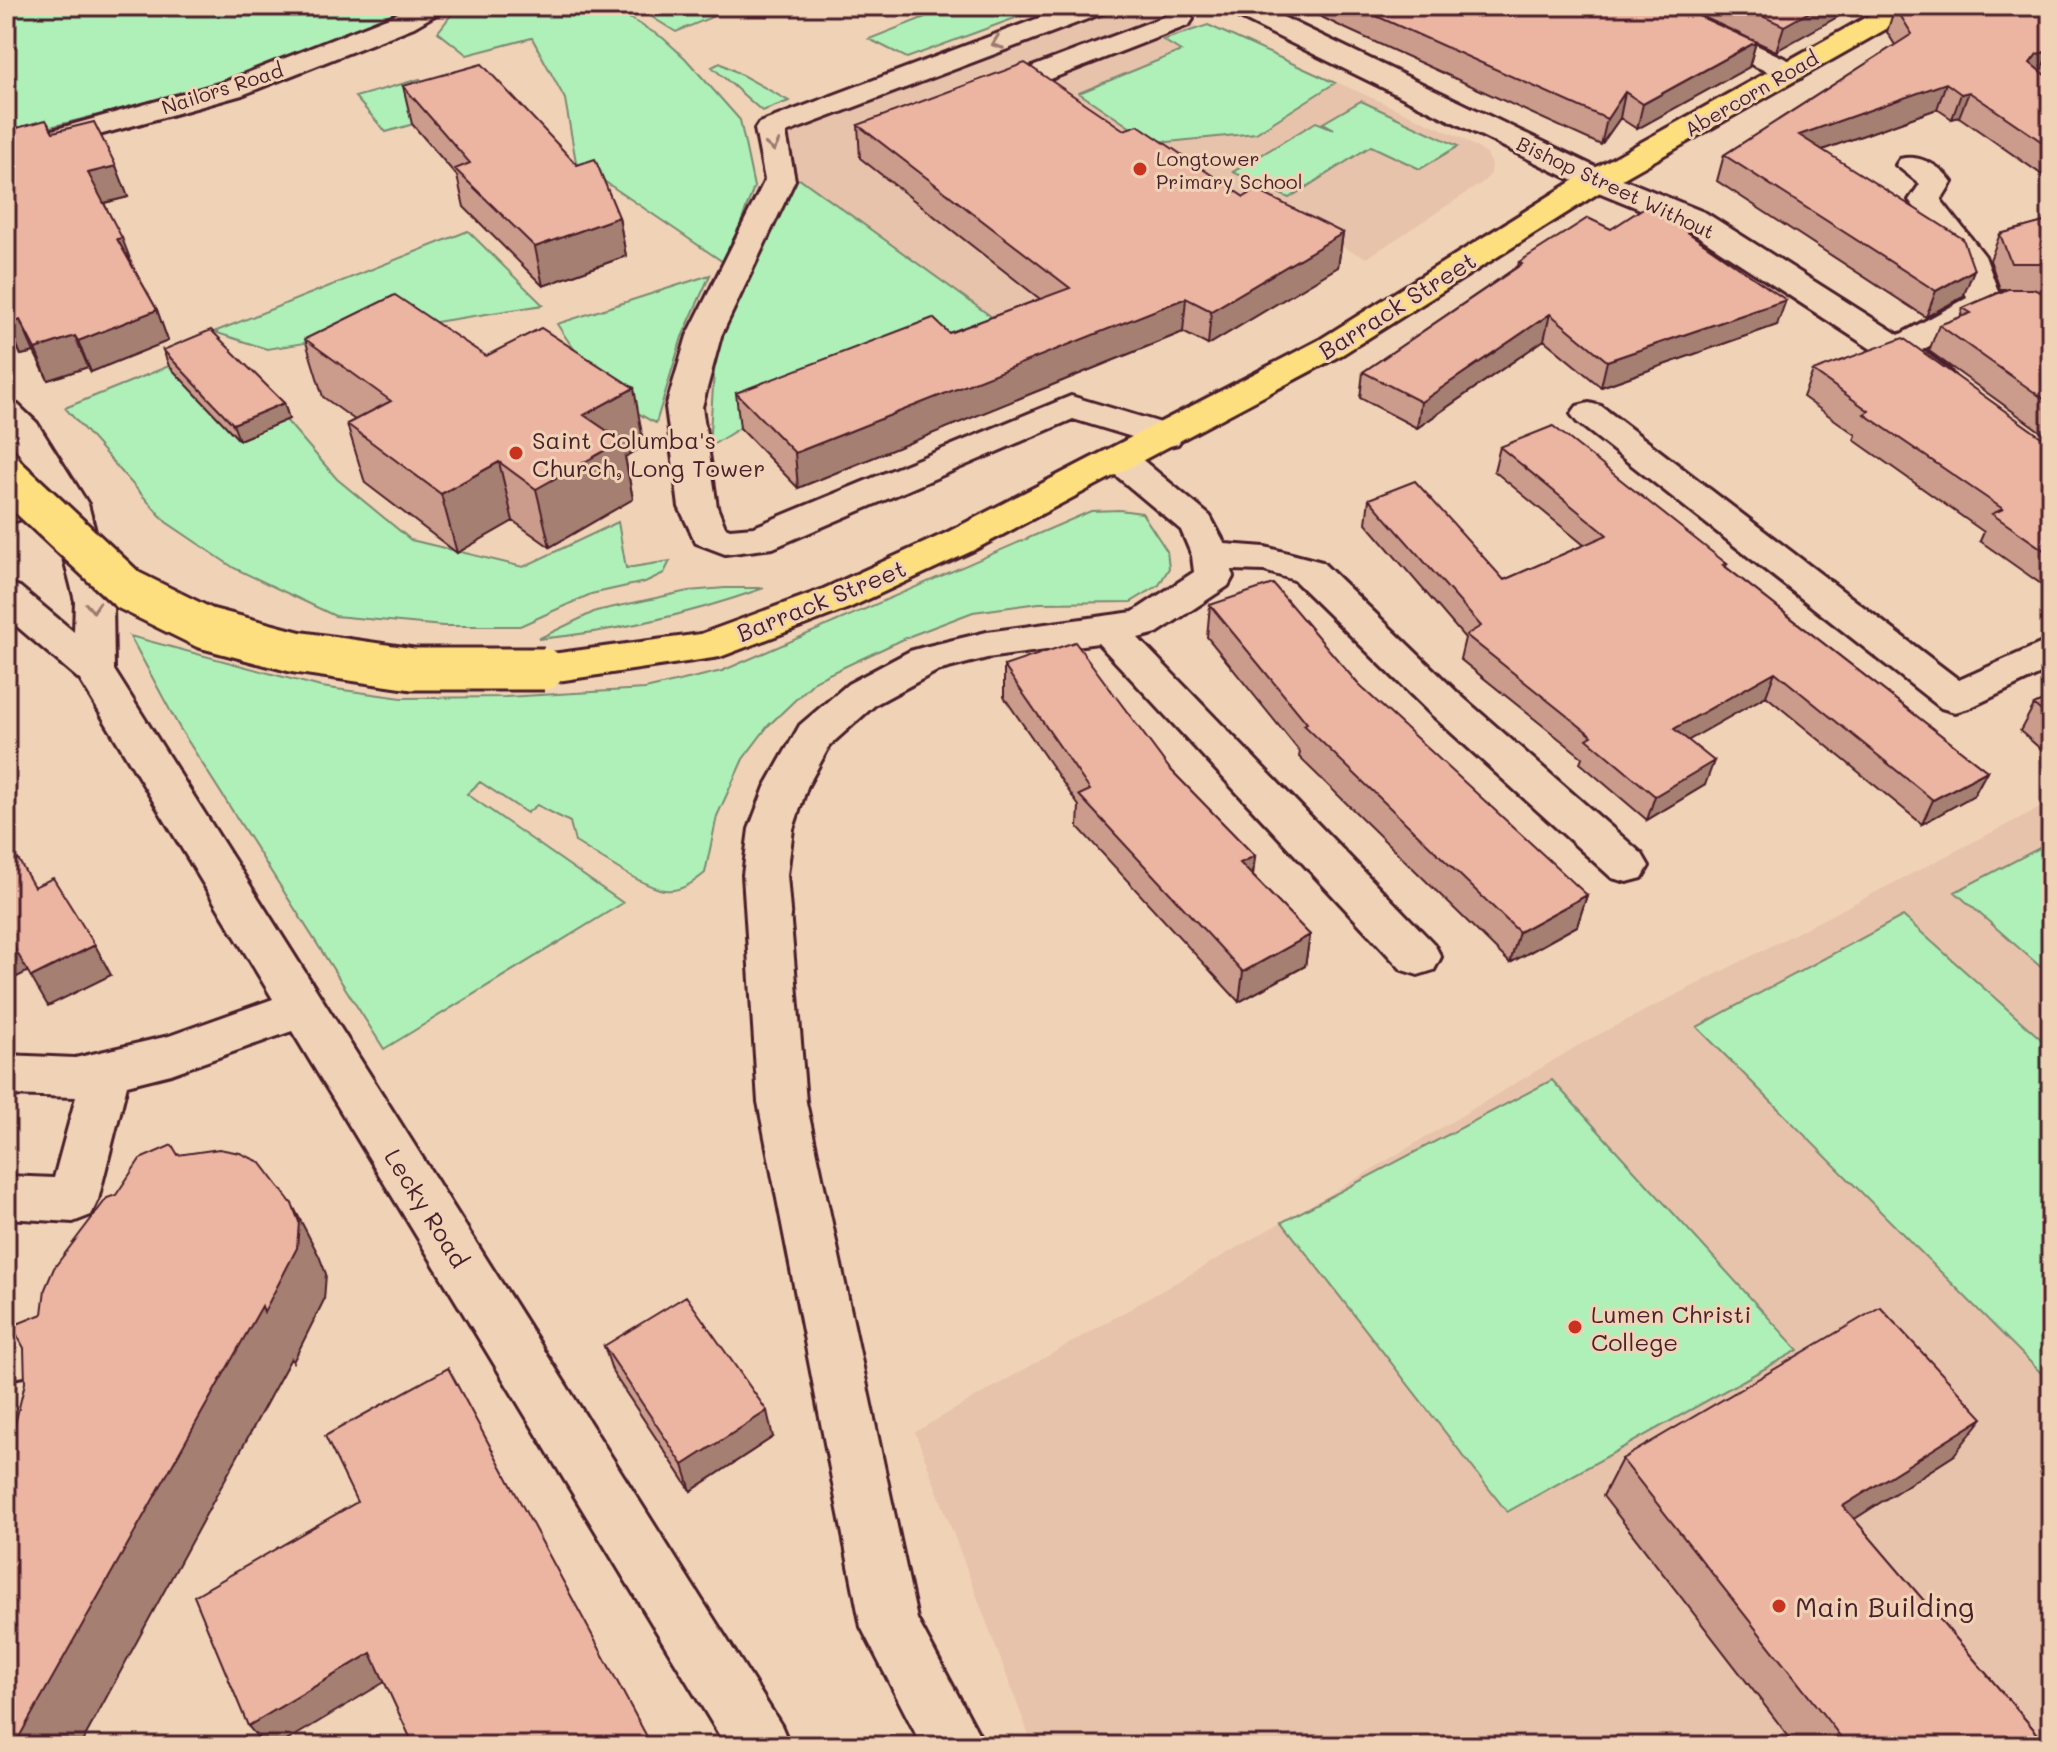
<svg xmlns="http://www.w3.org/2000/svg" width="2057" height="1752" viewBox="0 0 2057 1752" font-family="Mali,sans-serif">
  <rect width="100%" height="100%" fill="#f0d3b7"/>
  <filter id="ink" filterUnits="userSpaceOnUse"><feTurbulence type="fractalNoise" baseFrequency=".0125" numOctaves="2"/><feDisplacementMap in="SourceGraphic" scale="16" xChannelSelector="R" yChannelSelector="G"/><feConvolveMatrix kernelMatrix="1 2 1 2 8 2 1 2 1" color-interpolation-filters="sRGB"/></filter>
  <g filter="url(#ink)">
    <path fill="#e8c3ac" d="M1132 6H1153L1199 27 1208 25 1460 137 1487 154 1492 164 1491 174 1482 183 1367 258 1255 210 1007 328 802 180 789 178 787 135Z
      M2051 802V1746H1033L915 1432 1339 1189 1584 1042Z"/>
    <path fill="#aff0b8" stroke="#7c8872" stroke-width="2" d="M6 6H413L405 13 222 84 6 138Z
      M458 6H609L663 38 685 58 740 120 754 187 726 264 576 162 565 99 532 38 467 55 438 32Z
      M634 6H692L712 17 676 32Z
      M953 6H1008L1026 14 907 58 869 39Z
      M1208 25 1335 83 1256 133 1168 142 1146 138 1079 93 1181 51 1163 40Z
      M720 63 789 101 762 111 712 67Z
      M420 79 451 113 386 132 355 97Z
      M1361 101 1458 146 1420 169 1371 146 1289 198 1233 172 1316 122 1334 129 1323 123Z
      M789 178 802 180 1007 328 740 428 709 447 716 342Z
      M468 231 543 305 267 349 214 332Z
      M710 275 682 337 656 423C619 407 578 358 557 324Z
      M169 366 239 440 286 420 337 479 411 540 523 567 618 522 626 568 670 561 664 573 645 582 591 594 520 626H443L335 616 234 568 166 522 65 408Z
      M1119 510 1142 513 1167 551 1169 568 1159 585 1131 602 1039 603 973 612 910 636 816 680 768 726 743 759 717 816 705 873C694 882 681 892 665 890 646 889 594 853 575 842L570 822 537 805 527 813 480 782 467 794 623 903 384 1049 179 727 130 636 321 687 402 698 505 697 645 689 722 671 1091 511Z
      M725 588H764C690 614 616 632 538 639L596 611 688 591Z
      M2051 842V976L1955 892Z
      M1903 916 2051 1048V1383L1697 1027Z
      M1552 1080 1798 1350 1507 1512 1282 1222Z"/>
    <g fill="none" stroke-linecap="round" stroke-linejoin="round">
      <defs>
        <path id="minor" d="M410 6H444L440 12 414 27 242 95 6 161V143L222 83 394 15Z
          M1071 6H1110L1106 12 786 133 795 180 721 336 702 407 717 507 725 527 730 529 754 527 1071 396 1178 428 1183 436 1178 444 1165 447 1073 419 773 548 725 554 696 543 679 507 666 407 687 336 765 180 755 129 759 123Z
          M1224 6H1260L1608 173 1706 213 1899 335 1967 298 1953 257 1909 200 1920 184 1896 165 1900 159C1919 154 1941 166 1952 182L1941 200 1985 256 2002 302 1997 309 1922 350 1949 370 1954 377 1949 384 1937 387 1925 384 1684 227 1586 187 1228 12Z
          M1640 6H1673L1801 66 1805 72 1801 78 1791 81 1781 78 1659 22Z
          M1179 11 1189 13 1193 19 1189 25 994 101 984 104 974 101 969 95 974 89Z
          M6 402 18 405 37 423 88 504 113 601 114 670 781 1725 790 1746H726L292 1031 171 1074 127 1085 98 1200 91 1215 73 1222 6 1218V1176L54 1178 76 1097 6 1095V1055L75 1058 169 1036 273 999 80 680 6 617V583L20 587 74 632 75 601 49 500 19 520 6 524V495L24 483 31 472 6 433Z
          M1589 403 1601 406 1959 680 2051 639V669L1969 708 1955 712 1941 708 1577 422 1571 414 1577 406Z
          M1120 449 1133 452 1210 516 1225 544 1265 547 1322 562 1460 695 1642 854 1649 866 1642 878 1627 882 1612 878 1432 715 1294 580 1264 571 1232 570 1233 577 1228 586 1157 633 1138 638 1434 944 1441 957 1434 970 1418 975 1402 970 1098 643 987 658 937 671 876 704 830 745 807 787 793 829 787 875 806 1102 917 1619 985 1746H922L861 1627 758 1102 743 875 749 829 765 787 800 725 848 684 910 651 924 647 987 632 1133 612 1194 572 1192 556 1181 530 1107 468 1102 460 1107 452Z
          M42 1325 61 1332 68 1349 61 1366 42 1373 6 1379V1331Z"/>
        <path id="major" d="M1886 6H1920L1916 12 1608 187 1343 354 972 551 849 608 720 657 544 683 530 679 524 669 530 659 544 655 701 634 821 590 946 533 1319 340 1586 173Z"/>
      </defs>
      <use href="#minor" stroke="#4a1f2b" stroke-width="6"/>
      <use href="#major" stroke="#4a1f2b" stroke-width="6"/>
      <use href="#minor" fill="#f0d3b7" fill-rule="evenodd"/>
      <use href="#major" fill="#fedf80" fill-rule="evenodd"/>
      <defs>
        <path id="major-bridge" d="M6 476 128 590 205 628 296 652 413 669H544"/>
      </defs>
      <use href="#major-bridge" stroke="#4a1f2b" stroke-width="47" stroke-linecap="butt"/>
      <use href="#major-bridge" stroke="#fedf80" stroke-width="41"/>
    </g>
    <path fill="#cb9c8b" stroke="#4a1f2b" stroke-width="2" d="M1299 6H1677L1756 42 1749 67 1637 129 1620 118 1601 145 1342 27Z
      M1680 6H1857L1776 51Z
      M2051 6V181L1959 117 1952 119 1937 109 1822 150 1963 297 1926 317 1717 181 1724 155 1895 45 1887 32 1895 7Z
      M403 86 619 217 626 256 543 286 464 207 457 176 412 124Z
      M858 125 1124 130 1244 197 1343 233 1338 267 1208 345 1183 332 798 488 740 428 736 393 949 333 1040 299 860 158Z
      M6 131 53 132 116 166 128 197 104 203 134 269 157 310 168 341 91 372 88 367 48 380 34 352 21 355 7 325 6 326Z
      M2051 220V439L1929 351 1939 325 1960 318 1963 308 2006 289H2000L1990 260 2000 234Z
      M1519 262 1777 325 1601 387 1544 340 1417 428 1360 398 1363 372 1518 266Z
      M305 339 486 356 644 446 625 457 633 499 550 547 513 521 457 553 365 483 347 424 355 420 323 397Z
      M163 350 284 403 289 419 239 440 169 366Z
      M1813 371 2051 444V591L1980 541 1984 532 1854 440 1856 435 1803 397Z
      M1500 447 1727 564 1726 567 1987 771 1974 795 1922 824 1766 696 1688 740 1705 785 1647 820 1580 763 1582 757 1460 659 1465 638 1366 523 1369 499 1504 580 1584 545 1494 471Z
      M1210 605 1587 895 1577 926 1510 963 1299 757 1300 752 1207 637Z
      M1004 666 1169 768 1255 856 1253 876 1310 935 1305 966 1239 1002 1078 827 1079 806 1004 697Z
      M2051 697V758L2020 731 2034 705Z
      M604 1346 773 1437 691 1491 613 1373Z
      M1953 1456 1854 1519 2048 1746H1796L1603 1496 1622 1459Z"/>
    <path fill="#a57f71" stroke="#4a1f2b" stroke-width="2" d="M1820 6H1857L1776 51 1784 26Z
      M1756 42 1749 67 1637 129 1643 104Z
      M2049 51 2039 76 2030 63 2037 54Z
      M1946 83 1937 109 1791 161 1799 135Z
      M1625 92 1620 118 1601 145 1607 119Z
      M1969 92 1959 117 1952 119 1961 94Z
      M116 166 128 197 100 204 88 173Z
      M619 217 626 256 543 286 535 247Z
      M1343 233 1338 267 1208 345 1211 311Z
      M122 238 134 269 117 239Z
      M1974 270 1963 297 1926 317 1936 291Z
      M1186 298 1183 332 798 488 795 453Z
      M1786 300 1777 325 1601 387 1607 361Z
      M157 310 168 341 91 372 78 341Z
      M1550 314 1544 340 1417 428 1421 402Z
      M20 320 34 352 21 355 8 324Z
      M75 336 88 367 48 380 35 349Z
      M634 388 644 446 625 457 633 499 550 547 536 489 584 415Z
      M284 403 289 419 239 440 233 424Z
      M499 462 513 521 457 553 441 494Z
      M1775 672 1766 696 1666 753 1674 729Z
      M1714 761 1705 785 1647 820 1655 796Z
      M1987 771 1974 795 1922 824 1933 800Z
      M1255 856 1251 887 1240 863Z
      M1587 895 1577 926 1510 963 1519 932Z
      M1310 935 1305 966 1239 1002 1243 972Z
      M11 942 29 971 15 978 6 963V944Z
      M95 945 111 975 48 1006 31 977Z
      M292 1204 319 1256 326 1274 324 1300 293 1362 291 1358 80 1746H14Z
      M767 1411 773 1437 691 1491 683 1465Z
      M1983 1418 1953 1456 1817 1543 1843 1506Z
      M371 1653 388 1680 278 1746H265L248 1726Z"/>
    <path fill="#ecb5a2" stroke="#4a1f2b" stroke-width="2" d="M1354 6H1677L1756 42 1643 104 1625 92 1607 119Z
      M1740 6H1820L1784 26Z
      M1897 6H2051V52L2049 51 2037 54 2030 63 2051 80V148L1969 92 1961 94 1946 83 1799 135 1963 239 1974 270 1936 291 1724 155 1912 34 1895 7Z
      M1025 63 1124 130 1138 125 1244 197 1256 190 1343 233 1211 311 1186 298 795 453 736 393 933 318 949 333 1070 288 858 125Z
      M482 64 577 165 595 159 619 217 535 247 455 169 470 163 403 86Z
      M46 120 53 132 94 122 116 166 88 173 122 238 117 239 157 310 78 341 75 336 35 349 20 320 8 324 6 321V131Z
      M1648 205 1786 300 1607 361 1550 314 1421 402 1363 372 1522 264 1519 262 1588 218 1611 229Z
      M2051 220V267L2042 263H2011L2000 234Z
      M2008 289H2033L2051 296V404L1939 325 1971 313 1963 308Z
      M395 295 486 356 541 328 634 388 584 415 622 441 536 489 499 462 441 494 347 424 391 401 305 339Z
      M211 330 284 403 233 424 163 350Z
      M1903 338 2051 444V555L1992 514 2003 509 1864 414 1869 411 1813 371Z
      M1553 426 1727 564 1723 565 1987 771 1933 800 1775 672 1674 729 1714 761 1655 796 1587 739 1592 736 1466 635 1481 626 1369 499 1415 481 1504 580 1607 535 1500 447Z
      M1273 584 1359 685 1587 895 1519 932 1304 725 1307 723 1210 605Z
      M1075 642 1169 768 1255 856 1240 863 1310 935 1243 972 1079 795 1090 790 1004 666Z
      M2051 697V719L2034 705Z
      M18 859 34 887 53 878 95 945 31 977 11 942 6 944V864Z
      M172 1145 178 1155 219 1149 240 1153 260 1162 292 1204 299 1222 297 1248 264 1312 262 1306 14 1746H6V1455L9 1449 25 1383 24 1348 12 1326 42 1314 45 1289 54 1268 107 1198 116 1195 140 1159Z
      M686 1296 767 1411 683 1465 604 1346Z
      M1880 1307 1983 1418 1843 1506 2048 1746H1848L1622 1459Z
      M448 1368 652 1746H414L371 1653 248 1726 194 1596 357 1502 325 1436Z"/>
    <defs><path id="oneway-chevron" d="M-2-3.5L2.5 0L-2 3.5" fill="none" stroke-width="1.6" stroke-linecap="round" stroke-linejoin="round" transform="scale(2)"/></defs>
    <g stroke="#9d7971">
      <use href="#oneway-chevron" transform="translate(997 43) rotate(159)"/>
      <use href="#oneway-chevron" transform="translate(773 146) rotate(78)"/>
      <use href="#oneway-chevron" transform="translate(93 607) rotate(86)"/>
    </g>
  </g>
  <g fill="#c8321e" stroke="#f0d3b7" stroke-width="3">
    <circle cx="1140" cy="169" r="8"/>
    <circle cx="516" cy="453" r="8"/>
    <circle cx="1575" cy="1327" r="8"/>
    <circle cx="1779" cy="1606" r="8"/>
  </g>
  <g text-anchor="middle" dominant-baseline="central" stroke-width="6" stroke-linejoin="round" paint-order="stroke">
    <g font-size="20" fill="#4a1f2b" stroke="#f0d3b7">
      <text transform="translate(222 88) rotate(-18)">Nailors Road</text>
      <text transform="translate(1751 93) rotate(-30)">Abercorn Road</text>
      <text transform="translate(1616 187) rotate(25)">Bishop Street Without</text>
    </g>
    <g font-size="20" fill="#4a1f2b" stroke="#f0d3b7" text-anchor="start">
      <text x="1156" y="158">Longtower<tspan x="1156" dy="23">Primary School</tspan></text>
    </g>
    <g font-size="24" fill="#4a1f2b" stroke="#f0d3b7">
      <text transform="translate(1397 305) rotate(-32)">Barrack Street</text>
      <text transform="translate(821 600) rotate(-22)">Barrack Street</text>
      <text transform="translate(427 1208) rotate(58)">Lecky Road</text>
    </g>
    <g font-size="24" fill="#4a1f2b" stroke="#f0d3b7" text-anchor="start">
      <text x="532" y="439">Saint Columba's<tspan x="532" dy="28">Church, Long Tower</tspan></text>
      <text x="1591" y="1313">Lumen Christi<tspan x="1591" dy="28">College</tspan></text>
    </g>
    <g font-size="28" fill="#4a1f2b" stroke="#f0d3b7" text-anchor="start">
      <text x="1795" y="1606">Main Building</text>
    </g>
  </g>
  <rect width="2057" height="1752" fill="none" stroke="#f0d3b7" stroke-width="32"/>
  <rect x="16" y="16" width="2025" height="1720" fill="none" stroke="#4a1f2b" stroke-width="3" filter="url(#ink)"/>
</svg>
